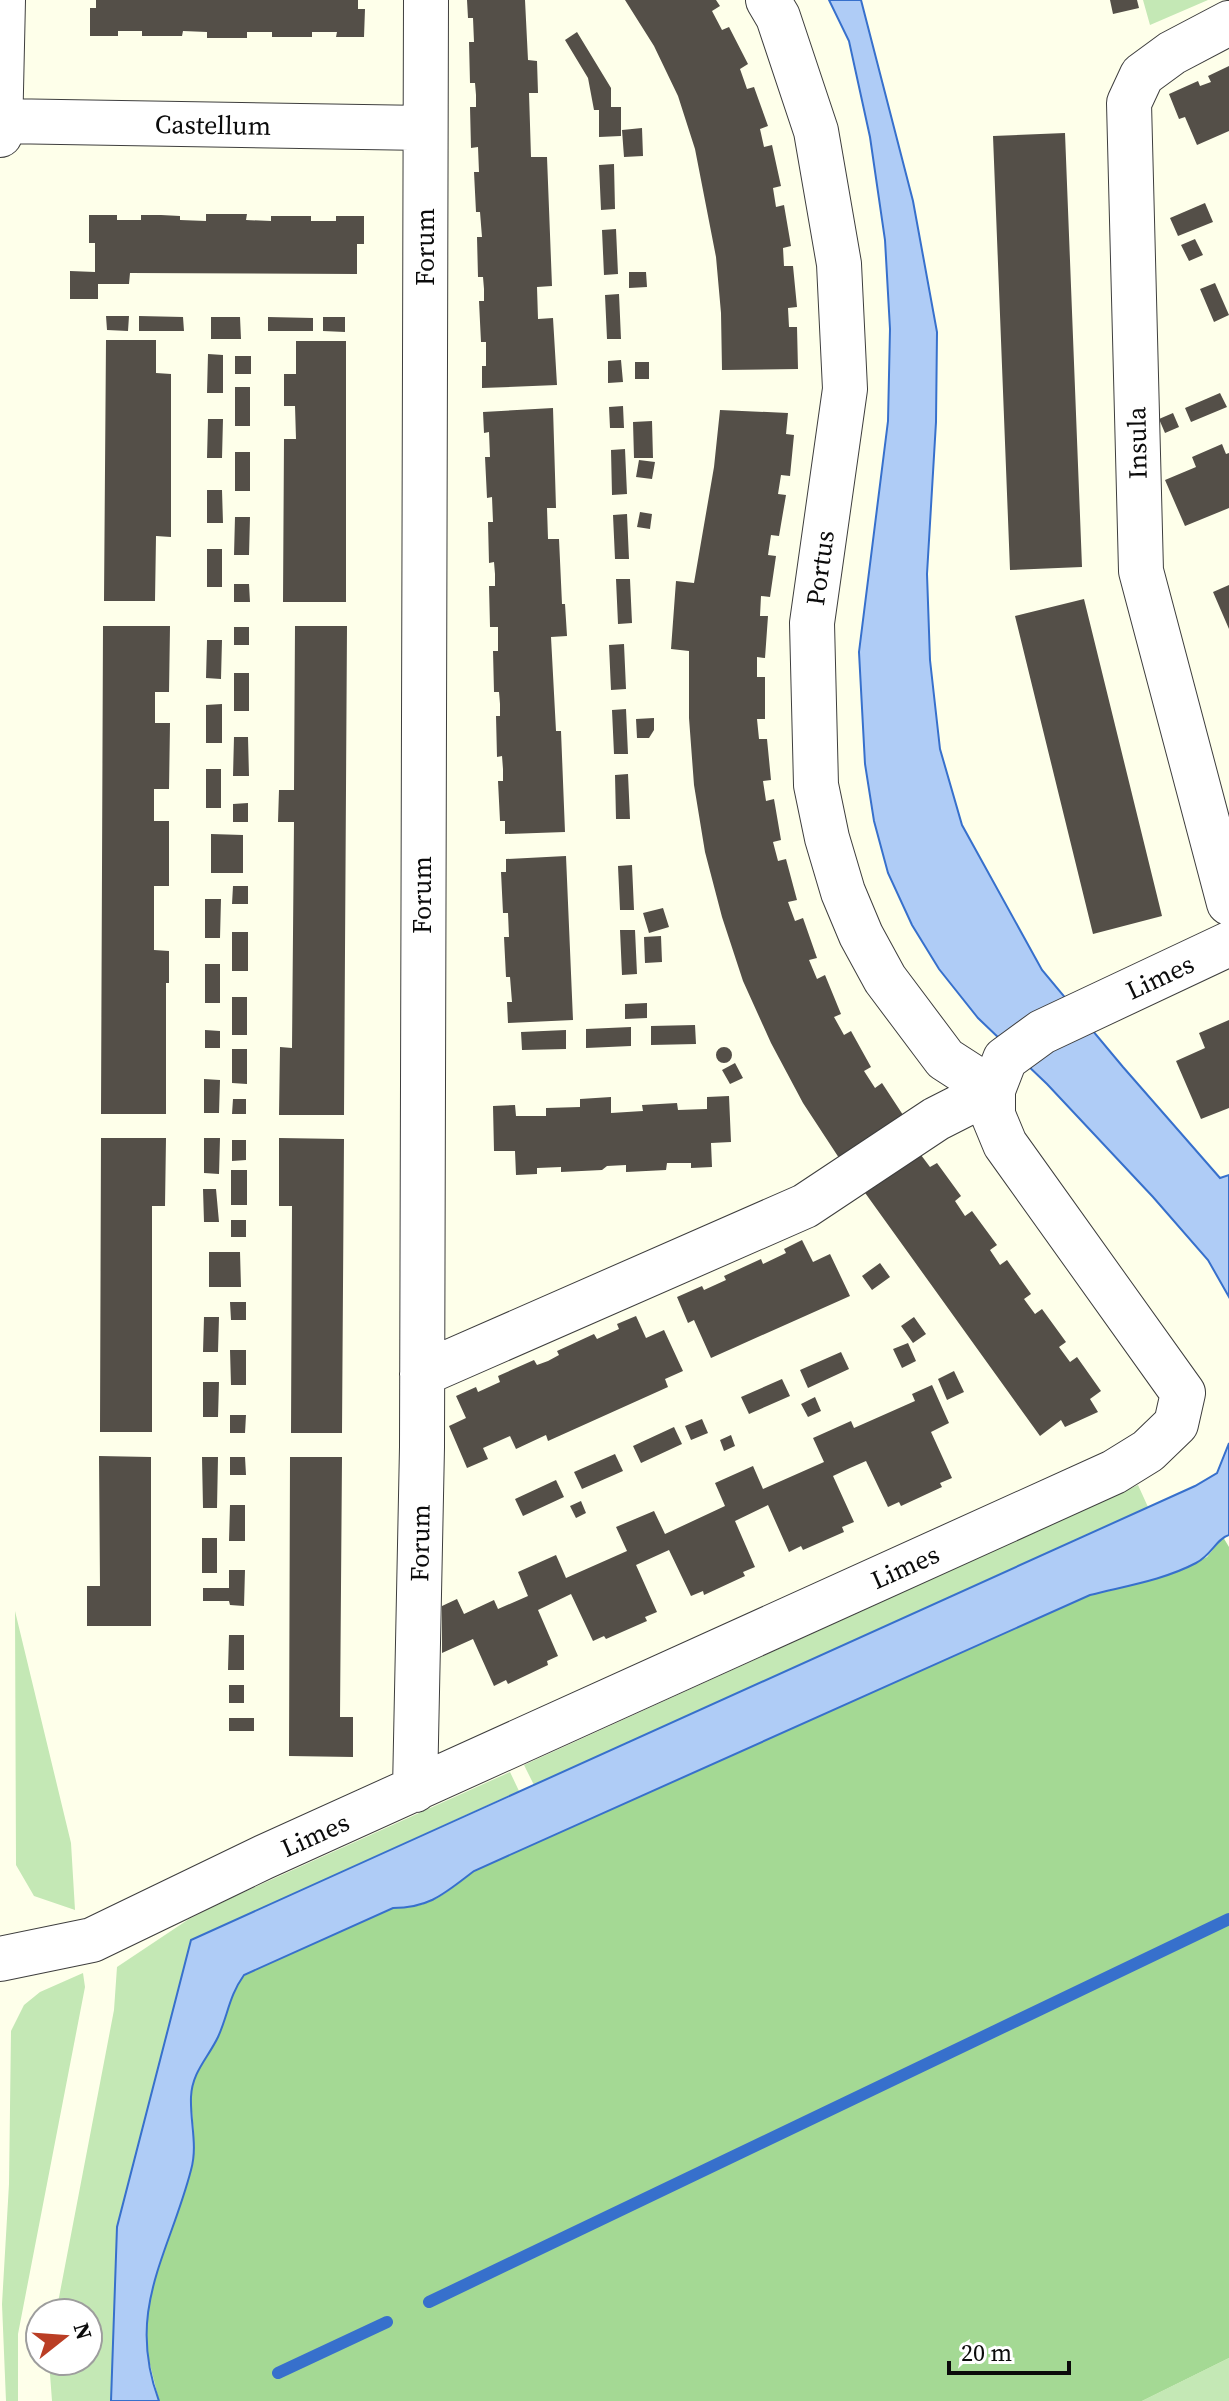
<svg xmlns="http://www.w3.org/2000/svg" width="1229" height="2401" viewBox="0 0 1229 2401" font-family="'Source Serif 4',serif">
  <rect width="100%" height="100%" fill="#feffea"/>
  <path fill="#c4e8b5" d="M1143 0H1208L1150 25Z
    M1138 1485 1148 1507 534 1785 524 1765Z
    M15 1611 71 1843 75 1910 34 1896 16 1865Z
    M510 1772 519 1791 191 1940 117 2227 111 2401H52L49 2361H88V2313H56L114 2010 117 1967 189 1919 231 1898Z
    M83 1973 85 1987 18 2334V2401H6L2 2304 9 2184 11 2031 24 2005 40 1992Z
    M1229 2358V2401H1142Z"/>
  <path fill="#a4d994" d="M1223 1537 1229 1547V2358L1142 2401H159L146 2348 145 2321 152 2287 194 2135 191 2099 193 2077 218 2037 233 1990 244 1975 393 1908C430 1909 446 1893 474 1871L1090 1595 1182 1570 1207 1557Z"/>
  <path fill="#afccf6" stroke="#3770cc" stroke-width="2" d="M829 0H861L913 201 937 332 936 422 927 574 930 660 940 749 962 825 1042 970 1123 1067 1220 1178 1229 1175V1297L1208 1260 1153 1197 1047 1084 978 1018 939 969 912 925 888 873 874 821 865 764 859 652 888 421 890 329 885 240 870 137 849 41Z
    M1229 1443V1535C1216 1539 1212 1555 1196 1563 1164 1580 1125 1586 1090 1595L474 1871C445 1893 430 1908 393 1908L244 1975C229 1996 228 2015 218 2037 208 2058 192 2072 191 2097 190 2122 198 2146 191 2170 169 2255 125 2310 159 2401H111L117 2227 191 1940 1195 1486 1217 1473Z"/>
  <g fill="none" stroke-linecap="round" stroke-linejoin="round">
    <path stroke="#3770cc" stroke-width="12" d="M429 2302 1229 1919
      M278 2373 387 2322"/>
  </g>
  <path fill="#544f48" d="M96 0H358V9H365L364 37H336L337 32H312V37H272V32H247V38H207V32L183 31 182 36H142V31H118V36H90V8H96Z
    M467 0H525L528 60 537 61 538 93H529L531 157H547L552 286 537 287 538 319 553 318 557 385 482 388V366H486V342H481L480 322 479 301H484V289L483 277H478L477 237H482L480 212H476L474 172H479L478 147 471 148 470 107H476V95L475 83H470L469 42H474L473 18H468Z
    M625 0H716L720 6 712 11 722 30 729 27 748 64 740 69 747 89 754 87 768 126 760 129 764 147 772 145 781 186 773 188 776 207 784 205 791 246 783 248 784 266H793L797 307 788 308 789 327H797L798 369 722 370 721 313 716 257 695 149 678 96 654 46Z
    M1110 0H1137L1139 8 1113 14Z
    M577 32 611 88V107H621V136L599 137V110H594L588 78 565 40Z
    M1229 66V131L1197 145 1185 117 1179 119 1169 94 1198 81 1200 86 1211 82 1208 76Z
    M642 128 643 156 624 157 622 130Z
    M1065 133 1082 567 1010 570 993 136Z
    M614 164 615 209 601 210 599 165Z
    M1205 203 1213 222 1178 236 1170 218Z
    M206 214H247L246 220 271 221V216H311V221H336V216H364V244H357V274L130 273 129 284H98V299H70V271L95 272V243H89V215H117V220H141V215H161L180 216V220L206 221Z
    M616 229 618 274 604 275 602 230Z
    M1195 239 1203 255 1189 261 1181 245Z
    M629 272H646L647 287 629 288Z
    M1215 283 1229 315 1214 322 1200 289Z
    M619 294 621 339H607L605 295Z
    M106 316H129L128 331 107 330Z
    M139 316 183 317 184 331H139Z
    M211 317H240L241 339H211Z
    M268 317 313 318V331H268Z
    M323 317H345V332L323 331Z
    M106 340H156V373L171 374V537L156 536 155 601H104Z
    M296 341H346V602H283L284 439H296L295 406H284V374H296Z
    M208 354 223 355V393H207Z
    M235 356H251V374H235Z
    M621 360 623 382 608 383V361Z
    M635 362H649V379H635Z
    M235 387H250V426H235Z
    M1220 393 1227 407 1191 422 1185 408Z
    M623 406 624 428H610L609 407Z
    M553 408 556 508H547L548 539H559L562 604H565L567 636 551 637 556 731H561L565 832 505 834V821H500L498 781H503V769L502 756 497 757 496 716H500V704L499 692H494L493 651H498V627H490L489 586H495V574L494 562 489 563 488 522H493L492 497 487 498 485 457H490L489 432 484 433 483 412Z
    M720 410 788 413 786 434 794 435 790 476 781 475 778 494 786 495 779 536 771 535 768 555 776 556 770 597 761 596 760 616H768L765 658 757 657V677H765V719H757L759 739H767L771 780 763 781 766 801 774 799 781 840 773 842 778 861 786 859 797 900 788 902 795 921 803 918 817 958 809 960 817 979 825 975 841 1014 834 1017 844 1035 851 1031 871 1067 864 1071 875 1088 882 1083 905 1118 841 1161 803 1103 771 1043 743 981 722 917 705 852 694 785 689 718V651L671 649 676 581 694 583 714 467Z
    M1173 413 1179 427 1165 433 1159 419Z
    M208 419H223L222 458H207Z
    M652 421 653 458H634L633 422Z
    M1222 444 1226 454 1229 453V508L1185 526 1165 480 1196 467 1192 457Z
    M625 449 627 494 612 495 611 450Z
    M235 452H250V491H235Z
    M639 460 655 462 652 479 636 477Z
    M207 490H222L223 523H207Z
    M640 512 652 514 650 529 637 527Z
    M627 514 629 559H615L613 515Z
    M235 517H250L249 555H234Z
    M207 549H222V587H207Z
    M616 579H630L632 623 618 624Z
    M234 584H249L250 602H234Z
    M1229 585V629L1213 592Z
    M1084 599 1162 916 1093 934 1015 616Z
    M103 626H170L169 692H155V723H170L169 789H154V821H169V886H154V950L169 951V983H166V1114H101Z
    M295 626H347L344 1115H279L280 1047 292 1048 294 822H278L279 790H294Z
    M234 627H249V645H234Z
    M207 640H222L221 679 206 678Z
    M624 644 626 689 611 690 609 645Z
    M234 673H249V711H234Z
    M222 704V743H206V705Z
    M626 709 628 754H614L612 710Z
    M654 718V730L649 738H637L636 719Z
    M234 737H248L249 776H233Z
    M206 769H221V808H206Z
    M628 774 630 819H616L615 775Z
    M248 803V822H233V804Z
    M211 834 243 835V873H211Z
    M566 856 573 1020 508 1023 507 1002H512L510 977H506L504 937H509L508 913H503L501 872H506V859Z
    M632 865 634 910H620L618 866Z
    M233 886H248V904H232Z
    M205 899H221L220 938H205Z
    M663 908 669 927 649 933 643 913Z
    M620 930H635L637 974 622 975Z
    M232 932H248V971H232Z
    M661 936 662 962 645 963 644 937Z
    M205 964H220V1003H205Z
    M232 997H247V1035H232Z
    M647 1003V1018L625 1019V1004Z
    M1229 1020V1108L1201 1119 1176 1061 1205 1048 1199 1033Z
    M695 1025 696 1044 651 1045V1026Z
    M631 1027V1046L586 1048V1029Z
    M205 1030 220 1031V1048H205Z
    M566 1030V1049L522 1050 521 1032Z
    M716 1055a8 8 0 1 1 16 0a8 8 0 1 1-16 0Z
    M232 1049H247V1084L232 1083Z
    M735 1063 743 1078 730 1084 722 1070Z
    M204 1079 220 1080 219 1113H204Z
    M729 1096 731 1142 711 1143 712 1167 691 1168V1163H667L666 1170 626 1172V1165L607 1166 602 1170 561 1172V1167L537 1168V1174L516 1175 515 1151H494L493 1106 515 1105 516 1116H546V1108L580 1107V1099L611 1097V1113L643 1111 642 1105 677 1103 678 1110 707 1109V1097Z
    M233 1099H246V1114H232Z
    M101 1138H166L165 1206H152V1432H100Z
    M204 1138H220L219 1174 204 1173Z
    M279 1138 344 1139 342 1433H291L292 1206H279Z
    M232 1140H246V1160L232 1161Z
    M918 1151 930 1167 937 1163 961 1196 955 1201 965 1216 972 1211 997 1245 990 1250 1000 1265 1007 1260 1031 1294 1024 1299 1035 1314 1042 1309 1066 1342 1059 1347 1070 1362 1077 1357 1101 1391 1090 1399 1098 1412 1065 1427 1061 1420 1040 1436 863 1190Z
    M231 1170H247V1205H231Z
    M203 1189H216L219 1222H204Z
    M231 1220H246V1237H231Z
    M802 1240 813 1262 830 1254 850 1296 711 1358 694 1320 688 1323 677 1297 702 1286 704 1290 726 1280 724 1276 761 1259 763 1264 786 1253 784 1249Z
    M209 1252H240L241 1287H209Z
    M880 1263 890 1277 872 1290 862 1276Z
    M230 1302H246V1320H231Z
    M636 1316 646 1338 664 1330 683 1371 665 1379 668 1387 548 1441 546 1435 516 1449 510 1436 483 1448 488 1459 467 1468 449 1426 466 1418 456 1396 476 1387 478 1392 500 1382 498 1376 534 1360 537 1365 548 1361 559 1355 557 1351 594 1334 597 1339 619 1329 617 1324Z
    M204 1317H219L218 1352H203Z
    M914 1317 926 1334 913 1343 901 1326Z
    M908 1343 916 1361 902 1368 893 1349Z
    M230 1350H246V1385H231Z
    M841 1352 849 1369 808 1388 800 1370Z
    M954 1371 964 1392 947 1400 938 1379Z
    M782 1379 790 1396 749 1414 741 1397Z
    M203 1382H219L218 1417H203Z
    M932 1385 949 1423 931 1432 952 1478 940 1483 942 1487 901 1506 899 1502 888 1507 866 1461 850 1468 833 1476 854 1522 842 1527 844 1532 803 1550 801 1546 789 1552 768 1505 735 1521 755 1567 743 1572 745 1576 704 1595 703 1591 691 1596 669 1550 636 1565 657 1612 645 1617 647 1621 606 1639 604 1636 593 1641 571 1594 538 1610 558 1656 547 1661 548 1665 508 1684 506 1680 494 1686 473 1639 442 1653V1606L457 1599 464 1614 494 1600 498 1609 528 1596 518 1572 556 1555 566 1578 627 1551 616 1527 654 1511 665 1534 725 1506 715 1483 753 1466 763 1489 824 1462 813 1438 851 1421 854 1428 915 1401 912 1394Z
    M815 1397 821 1411 808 1417 801 1404Z
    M230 1415H246L245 1433H230Z
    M702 1419 708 1433 691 1440 685 1426Z
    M674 1427 682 1444 641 1463 633 1446Z
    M731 1435 735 1446 724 1451 720 1440Z
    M615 1454 623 1471 582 1489 574 1472Z
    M99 1456 151 1457V1626H87V1586H100Z
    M202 1457H218L217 1508H203Z
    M230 1457H245L246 1475H230Z
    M290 1457H342L340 1717H353V1757L289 1756Z
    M556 1480 564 1497 523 1516 515 1499Z
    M581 1501 586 1513 576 1518 570 1506Z
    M230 1505H245V1541H229Z
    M202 1538H217V1573H202Z
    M229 1570H245L244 1606 230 1605 229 1601H203V1588H229Z
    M229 1635H244V1670H228Z
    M229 1685H244V1703H229Z
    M229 1718H254V1731H229Z"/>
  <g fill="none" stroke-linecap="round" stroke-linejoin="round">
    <defs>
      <path id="minor" d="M768 0 778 17 816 131 839 264 845 389 812 623 816 785 827 838 843 892 861 935 885 979 945 1059 993 1090
        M1229 23 1172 53 1142 75 1129 103 1141 571 1229 903
        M1 121 425 128
        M0 135 3 0
        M422 1374 805 1206 936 1119 993 1090
        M415 1790 422 1447 426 0
        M0 1959 92 1940 264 1857 1114 1472 1148 1451 1176 1424 1183 1393 1005 1144 993 1115V1090L1005 1059 1042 1032 1229 944"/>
    </defs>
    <use href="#minor" stroke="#3e3e3e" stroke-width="46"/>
    <use href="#minor" stroke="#fff" stroke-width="44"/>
  </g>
  <g text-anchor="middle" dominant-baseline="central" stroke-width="8" stroke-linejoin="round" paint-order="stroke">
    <g font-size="26" fill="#0b0b0b" stroke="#fff">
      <text transform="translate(213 125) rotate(1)">Castellum</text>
      <text transform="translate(425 247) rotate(-90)">Forum</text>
      <text transform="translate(1137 443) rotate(-91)">Insula</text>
      <text transform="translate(820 568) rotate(-82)">Portus</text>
      <text transform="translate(422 895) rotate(-90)">Forum</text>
      <text transform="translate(1160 977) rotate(-25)">Limes</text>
      <text transform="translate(420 1543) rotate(-89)">Forum</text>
      <text transform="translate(905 1567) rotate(-24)">Limes</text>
      <text transform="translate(315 1835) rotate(-24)">Limes</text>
    </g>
  </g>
  <g transform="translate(64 2337) rotate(73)"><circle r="38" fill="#ffffff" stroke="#9d9d9d" stroke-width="2"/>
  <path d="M0-6L14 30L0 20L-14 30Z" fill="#ba3e25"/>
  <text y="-12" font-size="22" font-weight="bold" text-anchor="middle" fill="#0b0b0b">N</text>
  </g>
  <path d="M949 2361v12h120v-12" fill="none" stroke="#0b0b0b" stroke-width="4"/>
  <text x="961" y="2361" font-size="24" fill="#0b0b0b" stroke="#ffffff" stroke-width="6" paint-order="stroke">20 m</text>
</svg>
